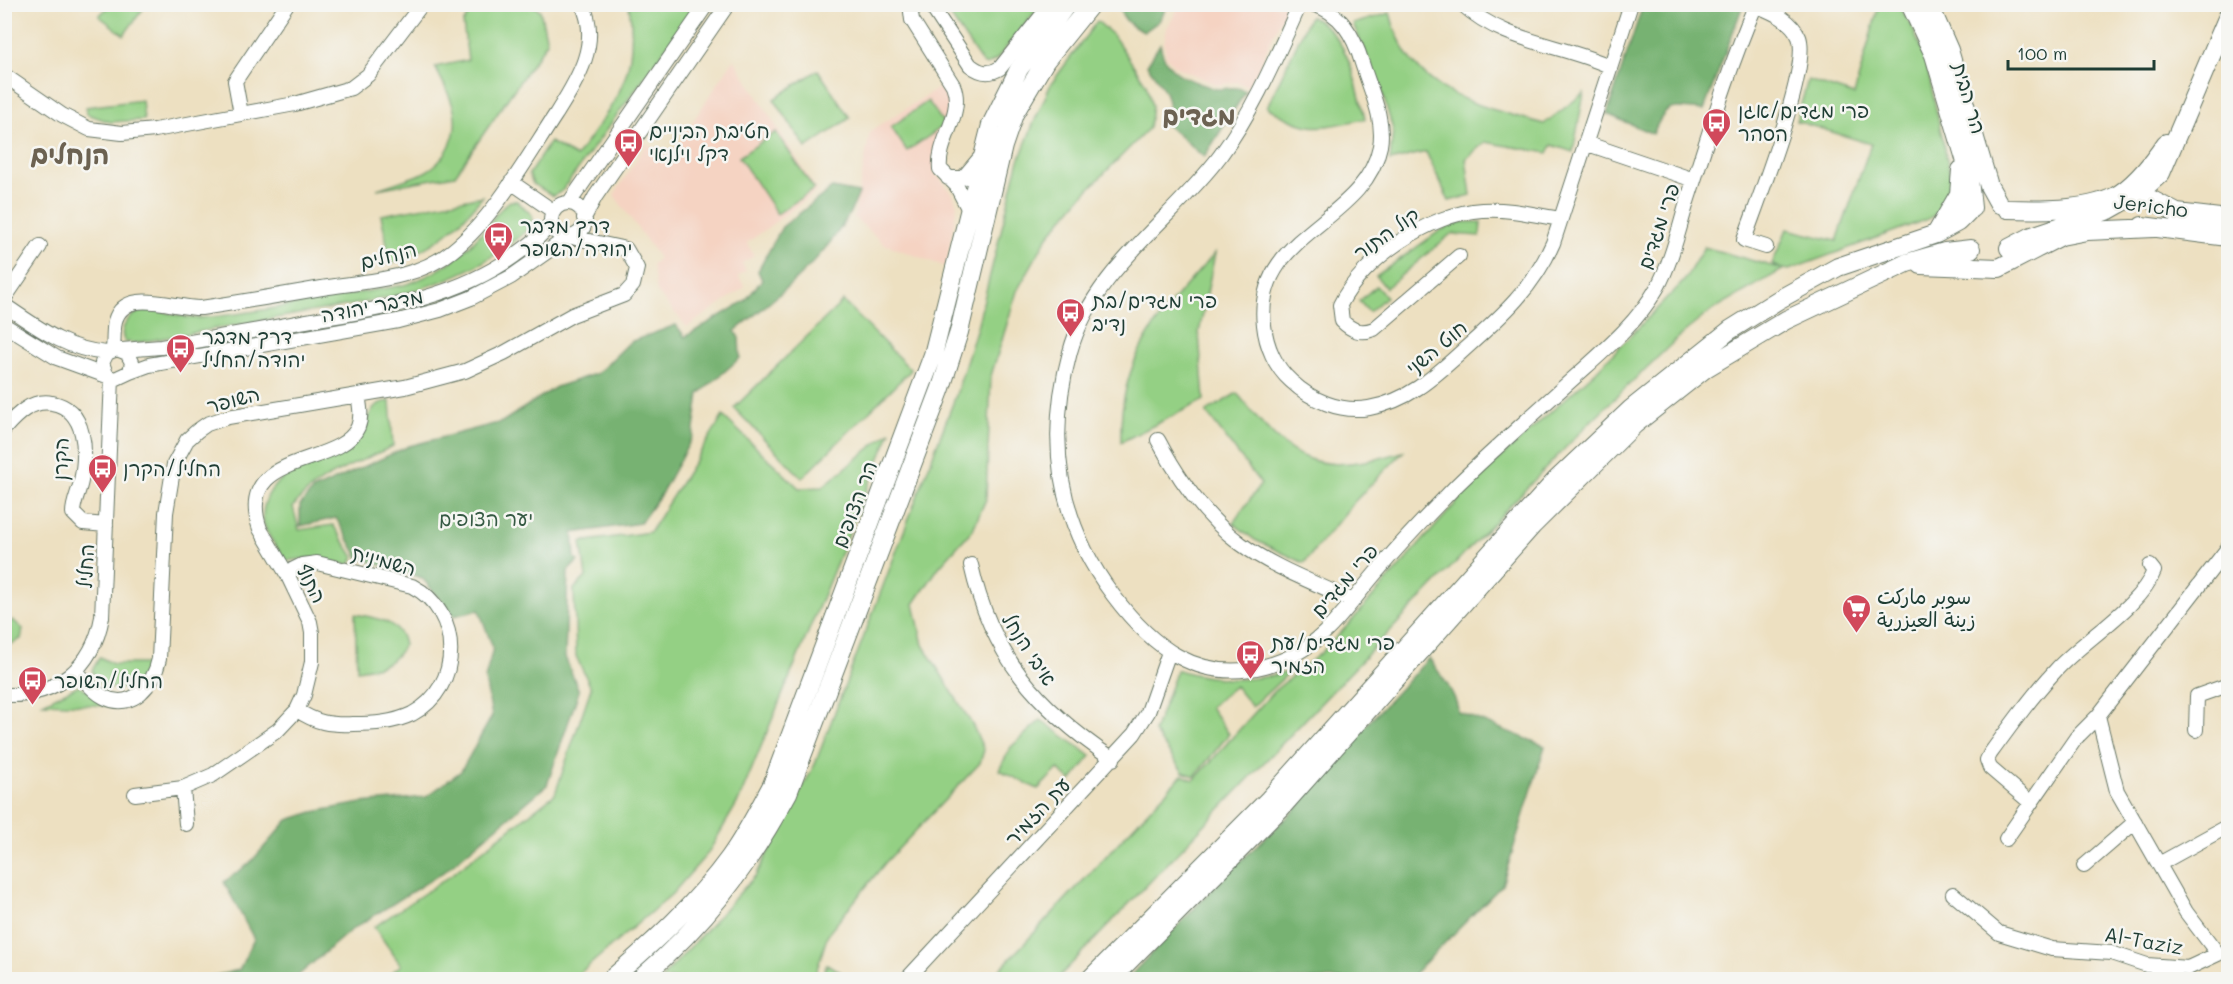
<svg xmlns="http://www.w3.org/2000/svg" width="2233" height="984" viewBox="0 0 2233 984" font-family="Mali,'Playpen Sans Arabic','Playpen Sans Hebrew',sans-serif">
  <rect width="100%" height="100%" fill="#f6f6f2"/>
  <filter id="ink" filterUnits="userSpaceOnUse"><feTurbulence type="fractalNoise" baseFrequency=".0167" numOctaves="2"/><feDisplacementMap in="SourceGraphic" scale="12" xChannelSelector="R" yChannelSelector="G"/><feConvolveMatrix kernelMatrix="1 2 1 2 8 2 1 2 1" color-interpolation-filters="sRGB"/></filter>
  <filter id="wash" filterUnits="userSpaceOnUse"><feTurbulence type="fractalNoise" baseFrequency=".008" numOctaves="4" result="noise"/><feDisplacementMap in="SourceGraphic" scale="24" xChannelSelector="R" yChannelSelector="G"/><feGaussianBlur stdDeviation="1.35" result="paint"/><feColorMatrix in="noise" values="0 0 0 0 0 0 0 0 0 0 0 0 0 0 0 0 0 1.4 0 .05"/><feComposite in="paint" operator="in"/></filter>
  <g filter="url(#wash)">
    <rect width="100%" height="100%" fill="#ede0c1"/>
    <path fill="#f5d3c2" d="M1180 5H1287L1250 87 1237 82 1217 85 1174 66 1166 56 1164 43 1167 28Z
      M734 59 817 191 747 243 754 256 742 263 746 271 738 276 745 287 687 327 657 292 652 265 659 258 614 195 647 143 668 159Z
      M945 84 950 96 951 110 934 172 953 194 957 205 946 267 884 244 854 217 870 131Z"/>
    <path fill="#94d084" stroke="#5a865c" stroke-width="1.5" d="M948 4H1041V5L996 60 987 65 982 63 944 7Z
      M110 5V4L146 5 124 35 99 16Z
      M475 5H532L540 10 547 42 455 175 377 189C393 183 410 179 425 172 435 167 443 158 448 149 465 119 449 94 435 67L468 60 463 23Z
      M629 5H697L562 191 553 196 533 184 529 174 550 142 576 157C615 101 640 77 629 5Z
      M1879 5H1898L1912 26 1926 63 1953 187 1942 211 1928 219 1789 270 1784 269 1712 310 1682 334 1591 421 1057 979 990 980 1182 775 1194 780 1274 691 1322 652 1347 626 1481 475 1596 371 1684 281 1704 247 1782 269 1772 264 1787 229 1837 241 1871 144 1796 121 1808 80 1854 95Z
      M1390 13C1410 94 1474 104 1544 124L1584 93 1573 152 1552 145 1548 153 1485 142 1466 159 1471 195 1449 201 1426 152 1390 161 1393 130 1381 88 1353 24Z
      M1310 16C1348 33 1356 82 1365 119 1316 128 1311 134 1267 107Z
      M1097 21 1113 35 1146 84 1152 106 1149 128 1080 198 1048 236 1017 291 991 376 986 499 973 529 939 567 914 604 923 645 972 724 984 750 980 763 885 863 828 934 814 979H661L756 875 815 764 956 395 977 327 1018 163 1034 122 1051 84Z
      M818 70 850 118 806 148 774 99Z
      M142 100 144 120 110 122 87 114 86 107Z
      M928 101 945 125 907 151 891 127Z
      M776 132 814 189 777 214 739 157Z
      M483 196C455 231 434 247 391 264L381 215Z
      M510 201H517L532 215C533 229 523 234 513 242 450 291 374 301 298 314 244 324 190 333 136 343L125 342C117 329 129 315 142 311 159 306 181 320 200 318 268 312 336 296 404 285 436 275 460 259 481 233 490 223 498 209 510 201Z
      M1461 222H1481L1480 236 1451 234 1386 288 1376 276 1441 230Z
      M1215 253 1199 333 1204 400 1121 442C1118 355 1161 314 1215 253Z
      M1376 286 1386 297 1369 312 1359 301Z
      M843 301 911 370 802 478 734 408Z
      M1237 393C1293 464 1314 477 1403 452L1355 501 1304 563 1255 540 1233 523 1261 484 1206 412Z
      M390 401 393 446C359 463 316 476 293 507L299 530 333 525 354 557 350 565 309 558 286 561C280 551 271 541 266 530 262 521 262 512 265 503 276 463 329 468 355 443 374 424 362 404 390 401Z
      M723 416 799 488 822 487 891 431 739 800 708 853 672 894 573 979H384L401 965 374 927 447 878 555 794 591 688 576 656 574 589 586 577 581 542 650 532Z
      M355 614C376 618 399 620 404 644 394 666 378 667 357 670Z
      M13 620 23 629 21 639 9 645 5 641V625Z
      M100 657 113 664H150L134 686C116 691 98 690 92 670Z
      M1177 670C1217 681 1251 683 1291 671L1252 707 1235 686 1210 707 1229 734 1195 776 1183 772 1154 732Z
      M79 685 109 706 43 703Z
      M1041 720 1091 756 1071 781 1058 769 1038 789 999 770 1011 747Z
      M827 964 852 979H821Z"/>
    <path fill="#77b272" stroke="#4b7853" stroke-width="1.5" d="M1118 5V4L1168 5 1159 21 1144 32C1130 26 1123 20 1118 5Z
      M1643 5H1743L1704 110C1671 108 1667 101 1653 134L1607 114Z
      M1160 44C1164 68 1179 76 1201 84 1206 85 1213 89 1219 89 1232 89 1231 85 1246 91L1204 157 1167 125C1173 97 1163 87 1147 65Z
      M832 188 859 193C837 250 781 294 735 331L739 338 740 358 699 394 693 436 661 494 640 523 573 533 575 558 578 561 568 571 565 657 579 691 547 785 445 871 351 930 294 979H202L239 970 254 939 224 882 250 863 288 820 313 812 361 803 426 797 461 771 492 716 485 679 493 648 479 610 454 616 422 578 359 558 336 518 300 526V505L313 490 409 446 502 422 556 387 598 373 630 342 676 325 685 337 745 301 762 280 758 271 782 227Z
      M1429 658C1438 672 1458 695 1458 712L1545 746 1502 885 1409 979 1126 980 1229 872 1301 804 1342 751Z"/>
  </g>
  <g filter="url(#ink)">
    <g fill="none" stroke-linecap="round" stroke-linejoin="round">
      <defs>
        <path id="minor" d="M918 4 911 12 912 20 953 85C965 114 937 140 940 169L956 185 969 210
          M930 4 970 65C980 73 989 75 1000 68L1051 4
          M1300 4C1276 57 1254 110 1220 156 1172 220 1092 271 1070 352 1046 440 1058 522 1113 595 1151 646 1198 684 1265 666 1288 660 1307 649 1324 633 1345 614 1361 589 1380 568 1404 539 1430 513 1456 486 1495 448 1536 412 1576 376 1606 349 1637 323 1657 288 1672 261 1679 228 1688 199 1709 134 1729 67 1756 4
          M1312 4C1341 12 1354 36 1362 63 1370 89 1385 119 1380 146 1365 223 1253 233 1264 325 1266 345 1275 367 1291 381 1311 400 1340 413 1369 408 1410 401 1437 374 1467 347 1502 316 1534 287 1553 243L1631 4
          M1462 4C1503 42 1560 44 1609 66
          M1755 5C1772 12 1791 19 1799 37 1811 67 1757 203 1744 240L1766 247
          M4 75 62 115 89 129 122 133 155 130 295 104 351 88 368 75 422 4
          M241 114 235 81 287 4
          M1585 143 1694 180
          M948 178H963L979 159
          M511 182 553 211
          M569 203 707 4
          M551 220a17 17 0 1 1 34 0a17 17 0 1 1-34 0Z
          M584 218 595 197 728 4
          M1459 256 1374 329C1361 334 1352 331 1342 321L1340 305C1362 259 1431 213 1482 210 1508 208 1535 215 1560 219
          M4 299 40 246
          M4 305C37 327 66 350 107 353
          M4 325 57 358 115 379 130 372 132 362 127 353 117 349 107 353 102 363 106 374
          M113 350C114 341 113 330 115 321 125 286 175 309 201 308 241 302 282 295 322 288 366 281 416 280 452 251 494 218 527 158 556 114 576 82 602 43 582 4
          M122 350 161 347C208 339 255 331 301 322 376 309 451 301 514 256 528 246 541 237 551 223
          M130 372 149 365 398 321 440 310 471 298 511 277 568 237
          M4 429C16 415 32 399 52 403 87 409 87 453 81 481 79 492 73 502 73 513L83 523 106 525
          M1158 440C1178 478 1206 518 1241 544 1274 568 1316 583 1353 601
          M971 565C991 655 1037 708 1113 759
          M286 573 302 565 317 563 412 586C463 612 463 687 412 714 393 723 373 724 353 724 330 725 316 723 297 710
          M76 671C85 680 92 691 104 697 133 712 154 683 159 659L166 513 174 464 187 440 197 431 207 424 228 417 405 387 465 371 504 353 572 315 624 295 633 285 637 268 626 249 571 237
          M4 695C56 697 93 668 102 617L112 378
          M2196 730 2197 696 2228 685
          M183 788 186 824
          M135 794 183 788 213 775 278 730 297 710 304 695 312 662V633L310 622 288 576 260 529C233 450 340 469 358 427 362 417 360 406 358 395
          M2031 803 1990 768 1987 760 1990 754C2011 725 2032 696 2056 670 2082 641 2141 606 2154 571L2150 566
          M2006 839 2076 738 2098 716
          M2159 864 2228 826
          M2084 866 2135 822
          M1953 894 1999 933 2052 949 2111 953 2147 965 2188 968 2218 954 2186 912 2117 791 2098 716 2228 548
          M906 980 1134 734 1148 712 1169 652"/>
        <path id="major" d="M1910 4 1934 55 1968 169 1972 208
          M1929 4 1949 50 1989 186 1999 204
          M2128 192 2139 193 2177 213 2228 219
          M2007 209C2039 210 2084 211 2114 197 2135 186 2153 162 2166 143
          M2142 226 2228 237
          M1937 232 1959 194 1961 170
          M2009 248 2032 236 2109 210 2139 193 2161 173 2228 16
          M1921 265 1999 268 2061 236 2087 231 2154 228
          M610 980C654 942 696 904 730 857 746 835 759 809 772 785L933 355 991 125 1019 69 1067 4
          M639 980C706 922 746 870 788 793L941 388 959 332 1003 146 1014 114 1046 60 1091 4
          M1089 980 1269 799 1556 480 1631 409 1730 330 1778 300 1838 267 1936 234 1958 222 1968 212
          M1110 980 1280 809 1532 526 1634 425 1706 368 1786 320 1907 263 1945 252 1971 249"/>
      </defs>
      <use href="#minor" stroke="#677665" stroke-width="16"/>
      <use href="#major" stroke="#677665" stroke-width="20"/>
      <use href="#minor" stroke="#fff" stroke-width="14"/>
      <use href="#major" stroke="#fff" stroke-width="18"/>
    </g>
  </g>
  <defs>
    <symbol id="bus-pin" viewBox="-11 -11 22 30"><path d="M0 17L-7.5 6A9.5 9.5 0 1 1 7.5 6Z" fill="#d1495b" stroke="#f6f6f2"/><path d="M-5-6H5V4H4V6H2V4H-2V6H-4V4H-5ZM-3.5-4V0h7V-4ZM-3.5 1.2v1.5H-2V1.2ZM2 1.2v1.5H3.5V1.2Z" fill="#fff"/></symbol>
    <symbol id="supermarket-pin" viewBox="-11 -11 22 30"><path d="M0 17L-7.5 6A9.5 9.5 0 1 1 7.5 6Z" fill="#d1495b" stroke="#f6f6f2"/><path d="M-6-5.5h2.5l.6 2H6L4.5 2H-2.5L-4.4-4H-6ZM-1.5 3.2a1.3 1.3 0 1 0 .1 0ZM3 3.2a1.3 1.3 0 1 0 .1 0Z" fill="#fff"/></symbol>
  </defs>
  <g fill-rule="evenodd">
    <use href="#bus-pin" x="1700" y="106" width="33" height="45"/>
    <use href="#bus-pin" x="612" y="126" width="33" height="45"/>
    <use href="#bus-pin" x="482" y="220" width="33" height="45"/>
    <use href="#bus-pin" x="1054" y="296" width="33" height="45"/>
    <use href="#bus-pin" x="164" y="332" width="33" height="45"/>
    <use href="#bus-pin" x="86" y="452" width="33" height="45"/>
    <use href="#supermarket-pin" x="1840" y="592" width="33" height="45"/>
    <use href="#bus-pin" x="1234" y="638" width="33" height="45"/>
    <use href="#bus-pin" x="16" y="664" width="33" height="45"/>
  </g>
  <g text-anchor="middle" dominant-baseline="central" stroke-width="5" stroke-linejoin="round" paint-order="stroke">
    <g font-size="20" fill="#1f3d34" stroke="#f6f6f2">
      <text transform="translate(1970 98) rotate(74)">הר הבית</text>
      <text transform="translate(2151 205) rotate(7)">Jericho</text>
      <text transform="translate(1658 226) rotate(-71)">פרי מגדים</text>
      <text transform="translate(1386 233) rotate(-35)">קול התור</text>
      <text transform="translate(388 255) rotate(-14)">הנחלים</text>
      <text transform="translate(372 305) rotate(-11)">מדבר יהודה</text>
      <text transform="translate(1436 347) rotate(-40)">חוט השני</text>
      <text transform="translate(233 399) rotate(-15)">השופר</text>
      <text transform="translate(60 459) rotate(-88)">הקרן</text>
      <text transform="translate(854 504) rotate(-69)">הר הצופים</text>
      <text transform="translate(384 560) rotate(15)">השמינית</text>
      <text transform="translate(85 566) rotate(-87)">החליל</text>
      <text transform="translate(1344 580) rotate(-49)">פרי מגדים</text>
      <text transform="translate(312 583) rotate(63)">התוף</text>
      <text transform="translate(1030 649) rotate(57)">איבי הנחל</text>
      <text transform="translate(1037 811) rotate(-47)">עת הזמיר</text>
      <text transform="translate(2144 940) rotate(10)">Al-Taziz</text>
    </g>
    <g font-size="20" fill="#1f3d34" stroke="#f6f6f2" text-anchor="start">
      <text x="1738" y="110">פרי מגדים/אגן<tspan x="1738" dy="23">הסהר</tspan></text>
      <text x="649" y="130">חטיבת הביניים<tspan x="649" dy="23">דקל וילנאי</tspan></text>
      <text x="520" y="225">דרך מדבר<tspan x="520" dy="23">יהודה/השופר</tspan></text>
      <text x="1092" y="300">פרי מגדים/בת<tspan x="1092" dy="23">נדיב</tspan></text>
      <text x="202" y="336">דרך מדבר<tspan x="202" dy="23">יהודה/החליל</tspan></text>
      <text x="123" y="468">החליל/הקרן</text>
      <text x="1877" y="596">سوبر ماركت<tspan x="1877" dy="23">زينة العيزرية</tspan></text>
      <text x="1271" y="642">פרי מגדים/עת<tspan x="1271" dy="23">הזמיר</tspan></text>
      <text x="54" y="680">החליל/השופר</text>
    </g>
    <g font-size="20" fill="#365a44" stroke="#f6f6f2">
      <text x="486" y="518">יער הצופים</text>
    </g>
    <g font-size="26" font-weight="bold" fill="#6c6252" stroke="#f6f6f2">
      <text x="1199" y="115">מגדים</text>
      <text x="70" y="154">הנחלים</text>
    </g>
  </g>
  <rect width="2233" height="984" fill="none" stroke="#f6f6f2" stroke-width="24"/>
  <path d="M2008 60v9h146v-9" fill="none" stroke="#1f3d34" stroke-width="3"/>
  <text x="2017" y="60" font-size="18" fill="#1f3d34" stroke="#f6f6f2" stroke-width="4.5" paint-order="stroke">100 m</text>
</svg>
